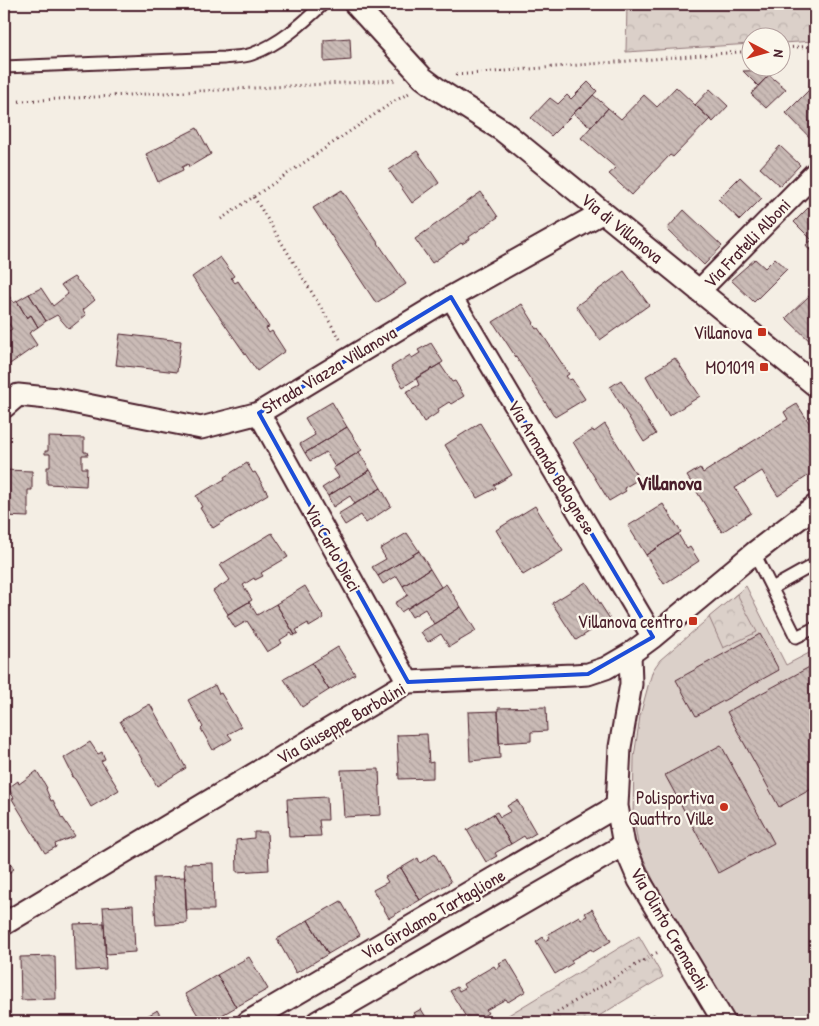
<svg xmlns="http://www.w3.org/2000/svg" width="819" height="1026" viewBox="0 0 819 1026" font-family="'Patrick Hand',sans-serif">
  <defs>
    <pattern id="park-crowns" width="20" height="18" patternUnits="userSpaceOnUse" patternTransform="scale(1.25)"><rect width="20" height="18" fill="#dbd0c9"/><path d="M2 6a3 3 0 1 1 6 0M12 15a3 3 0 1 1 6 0" fill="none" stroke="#bdb2ad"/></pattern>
    <pattern id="building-back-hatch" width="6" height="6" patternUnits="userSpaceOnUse" patternTransform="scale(1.25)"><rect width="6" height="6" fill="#cabbb6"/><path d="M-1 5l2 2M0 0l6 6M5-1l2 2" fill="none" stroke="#afa09d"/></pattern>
  </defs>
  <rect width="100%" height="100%" fill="#f4eee4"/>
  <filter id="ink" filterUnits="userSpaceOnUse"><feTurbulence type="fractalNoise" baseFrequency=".02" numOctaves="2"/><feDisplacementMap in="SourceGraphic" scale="10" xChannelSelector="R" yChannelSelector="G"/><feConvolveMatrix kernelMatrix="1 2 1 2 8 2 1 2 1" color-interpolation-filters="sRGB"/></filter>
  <g filter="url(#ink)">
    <path fill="#dbd0c9" stroke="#92787a" d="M746 586 786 665 815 650V1022H736L656 886 639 849 633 816 634 757 640 716 648 686 653 670 660 660Z"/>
    <path fill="url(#park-crowns)" stroke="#92787a" d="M627 4H815V41L782 43V38H752L751 44 626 52Z
      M737 594 757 632 723 648 709 617Z
      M639 936 663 977 589 1022H497Z"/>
    <path fill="url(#building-back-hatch)" stroke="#4a1f2b" d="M350 38 351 60 324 62V40Z
      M774 70 758 86 743 71Z
      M769 75 786 89 766 108 751 94Z
      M588 82 597 91 581 108 580 107 551 136 531 118 550 98 558 104 567 95 571 99Z
      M815 84V143L786 113Z
      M676 87 710 119 673 157 670 155 632 195 609 174 616 168 581 138 608 108 621 119 644 95 657 107Z
      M710 89 728 106 713 122 695 105Z
      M593 95 608 108 591 127 573 113 580 107 581 108Z
      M197 128 211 154 189 167 188 164 182 167 183 170 158 182 146 154Z
      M780 146 800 165 780 186 760 168Z
      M417 151 439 183 412 203 389 170Z
      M740 177 762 198 740 220 718 199Z
      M342 190 406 284 376 303 313 208Z
      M481 192 498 217 469 237 470 239 462 244 461 243 432 263 415 239Z
      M813 203 815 206 814 255 806 245 812 240 794 222Z
      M684 210 722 246 704 265 667 229Z
      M220 257 234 276 231 278 235 283 238 281 269 327 266 328 269 333 272 331 285 351 257 371 192 277Z
      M775 258 787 269 754 302 731 280 755 259 765 268Z
      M624 271 649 305 600 340 576 306Z
      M74 277 95 300 83 310 86 315 69 329 57 315 46 321 29 294 41 288 53 306 68 294 61 285Z
      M4 289 14 303 17 301 27 318 31 315 38 327 29 333 37 345 7 366 4 360V334L12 329 4 316Z
      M29 294 46 321 38 327 31 315 27 318 17 301Z
      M809 296 815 302V346L786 318Z
      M522 304 534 323 533 324 536 329 538 328 569 374 566 376 569 380 572 379 585 399 555 417 493 322Z
      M120 334 181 341 177 372 116 365Z
      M431 343 443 362 403 387 391 367 410 355 412 358 420 353 418 350Z
      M675 358 700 396 669 416 646 376Z
      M440 364 452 382 455 381 464 396 451 404 449 402 438 409 439 412 424 422 406 392 419 385 416 378Z
      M621 380 656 434 644 442 610 387Z
      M332 402 347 427 305 453 300 444 315 435 305 418Z
      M797 404 815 432V471L778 496 762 471 735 488 751 513 722 532 687 476 700 468 703 473 788 419 784 412Z
      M480 423 512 475 494 485 496 488 477 498 445 445Z
      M605 424 639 479 624 488 626 491 609 501 573 442 593 430 594 432Z
      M347 427 362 450 335 467 326 452 310 461 305 453Z
      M48 437 84 438V452H87L88 455H82V468H87L86 486 47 484V467H50V454H45V451H48Z
      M359 452 370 470 328 496 322 488 339 477 333 468Z
      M247 463 253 473 255 472 268 494 213 528 200 508 202 507 196 496 225 479 224 477Z
      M4 470 32 471V490H28V517L4 516Z
      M370 470 381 488 355 504 350 496 333 507 328 496Z
      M381 488 391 506 366 523 361 515 345 525 338 514Z
      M663 504 681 532 646 555 628 526Z
      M535 506 563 551 523 575 496 530Z
      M272 533 288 557 261 573 263 576 255 580 254 578 243 585 252 600 228 614 213 591 230 580 220 565Z
      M407 533 419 551 378 576 372 567 386 559 380 549Z
      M678 534 687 549 690 547 699 561 664 584 646 555Z
      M419 551 430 569 403 586 397 576 383 584 378 576Z
      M430 569 441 587 401 612 395 603 408 595 403 586Z
      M586 582 610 619 576 640 552 603Z
      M446 584 461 607 434 624 425 609 412 617 407 609Z
      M305 586 324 618 309 627 308 623 296 630 298 633 295 635 276 604Z
      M249 602 257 615 276 604 295 635 293 636 291 633 280 640 282 643 267 652 247 621 235 628 227 615Z
      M461 607 476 631 449 647 441 634 428 642 421 632Z
      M760 634 779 670 696 716 676 680Z
      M338 647 355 674 329 690 312 663Z
      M312 663 329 690 302 707 284 679Z
      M815 664V787L779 807 727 712Z
      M215 685 219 694 221 693 241 727 228 734 232 739 213 750 201 729 203 727 188 700Z
      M150 704 186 768 157 786 120 721Z
      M546 707 547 731 531 732V741L499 743 498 708Z
      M498 711 500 758 470 761 468 712Z
      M427 734 429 763 433 762V778L399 779 397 735Z
      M90 742 98 754 102 752 105 759 101 761 119 790 91 807 75 779 71 776H73L64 758Z
      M721 745 774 843 718 873 665 775Z
      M379 769 381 815 344 817 341 770Z
      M37 771 47 788 46 789 51 801 53 800 62 819 63 818 75 836 55 844 56 847 45 853 12 799 14 798 8 788 18 781 19 784Z
      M327 797 328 820H319L321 836 289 837 287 799Z
      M517 800 536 833 526 839 524 836 511 844 493 814 497 812 500 817 511 811 507 806Z
      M493 814 511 844 495 853 497 856 486 862 467 830Z
      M254 832H267L269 870 237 872 236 840 254 838Z
      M4 852 14 869 4 876Z
      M435 854 451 882 420 900 401 868 418 858 420 863Z
      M213 863 214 910H186L184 864Z
      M401 868 420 900 389 918 373 890 388 882 385 877Z
      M185 877 187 923 156 925 153 878Z
      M341 901 360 935 328 954 308 920Z
      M133 905 135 952 106 954 103 907Z
      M592 909 611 941 593 952 591 949 571 960 573 963 555 974 536 942 543 937 545 941 550 938 548 934 579 916 581 919 587 916 585 913Z
      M308 920 328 954 296 973 277 939Z
      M104 923 106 969 76 971 74 924Z
      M55 956 56 999 21 1000 20 957Z
      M249 957 268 989 236 1007 217 975Z
      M507 959 526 991 508 1002 506 999 486 1010 488 1013 473 1022H469L450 991 457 987 459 991 465 988 463 984 494 966 496 969 501 966 499 963Z
      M217 975 236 1007 210 1022H202L185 994Z
      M421 1009 429 1022H398L408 1016 410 1019 416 1016 414 1013Z
      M157 1010 164 1022H136L156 1011Z
      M654 1014 658 1022H640Z"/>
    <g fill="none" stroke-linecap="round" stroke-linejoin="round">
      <defs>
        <path id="service" d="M4 67 224 58C233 57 244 57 252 54 280 44 302 24 323 4
          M754 553 796 637 815 628
          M772 588 815 564"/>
        <path id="minor" d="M355 4 423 78 439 90 503 131 815 385
          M699 291 815 173
          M451 297 653 637
          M4 407 18 395 57 399 201 428 259 413 451 297 603 212
          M259 413 408 682
          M630 654 631 684 620 747 617 806 624 845 639 880 724 1022
          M4 924 408 682 573 675 588 674 606 668 630 654 653 637 754 553 815 506
          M248 1022 617 806
          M317 1022 624 845"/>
      </defs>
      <use href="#service" stroke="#4a1f2b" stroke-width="15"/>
      <use href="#minor" stroke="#4a1f2b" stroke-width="25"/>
      <path stroke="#4a1f2b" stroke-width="3" stroke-dasharray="1 4" stroke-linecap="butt" d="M782 48 815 46
        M456 75 752 51
        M4 102 397 80
        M254 197 340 339
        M221 219 393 102 411 92
        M540 1022 658 952"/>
      <use href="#service" stroke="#fbf7ec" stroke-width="11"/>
      <use href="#minor" stroke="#fbf7ec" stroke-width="21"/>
    </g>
  </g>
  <path fill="none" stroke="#1d4ed8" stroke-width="4" stroke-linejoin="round" d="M451 297 653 637 588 674 408 682 259 413Z"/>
  <g fill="#c8321e" stroke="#fbf7ec" stroke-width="2">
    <rect x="757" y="327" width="10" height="10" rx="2.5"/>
    <rect x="759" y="362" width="10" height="10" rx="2.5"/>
    <rect x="688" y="616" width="10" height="10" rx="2.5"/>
    <circle cx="724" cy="807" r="5"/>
  </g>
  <g text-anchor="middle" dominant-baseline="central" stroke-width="4.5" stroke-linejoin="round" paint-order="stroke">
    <g font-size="18" fill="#4a1f2b" stroke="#fbf7ec">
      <text transform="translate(622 228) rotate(39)">Via di Villanova</text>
      <text transform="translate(747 243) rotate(-46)">Via Fratelli Alboni</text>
      <text transform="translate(329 370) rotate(-31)">Strada Viazza Villanova</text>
      <text transform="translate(552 467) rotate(59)">Via Armando Bolognese</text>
      <text transform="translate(333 548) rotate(61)">Via Carlo Dieci</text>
      <text transform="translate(341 723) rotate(-30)">Via Giuseppe Barbolini</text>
      <text transform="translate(433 914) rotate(-30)">Via Girolamo Tartaglione</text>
      <text transform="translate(670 929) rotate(60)">Via Olinto Cremaschi</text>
    </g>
    <g font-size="18" fill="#4a1f2b" stroke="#fbf7ec" text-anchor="end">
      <text x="752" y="332">Villanova</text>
      <text x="754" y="367">MO1019</text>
      <text x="683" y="621">Villanova centro</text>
      <text x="714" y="797">Polisportiva<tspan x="714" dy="21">Quattro Ville</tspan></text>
    </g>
    <g font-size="20" font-weight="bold" fill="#4a1f2b" stroke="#fbf7ec">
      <text x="669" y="482">Villanova</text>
    </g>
  </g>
  <rect width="819" height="1026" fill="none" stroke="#fbf7ec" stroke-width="20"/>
  <rect x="10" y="10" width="799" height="1006" fill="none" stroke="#4a1f2b" stroke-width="2" filter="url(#ink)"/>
  <g transform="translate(766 52) rotate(96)"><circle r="24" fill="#fbf7ec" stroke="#b4a19f"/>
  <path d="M0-4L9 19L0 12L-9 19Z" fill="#c8321e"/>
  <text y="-8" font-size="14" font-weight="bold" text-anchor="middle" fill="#4a1f2b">N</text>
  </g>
</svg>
